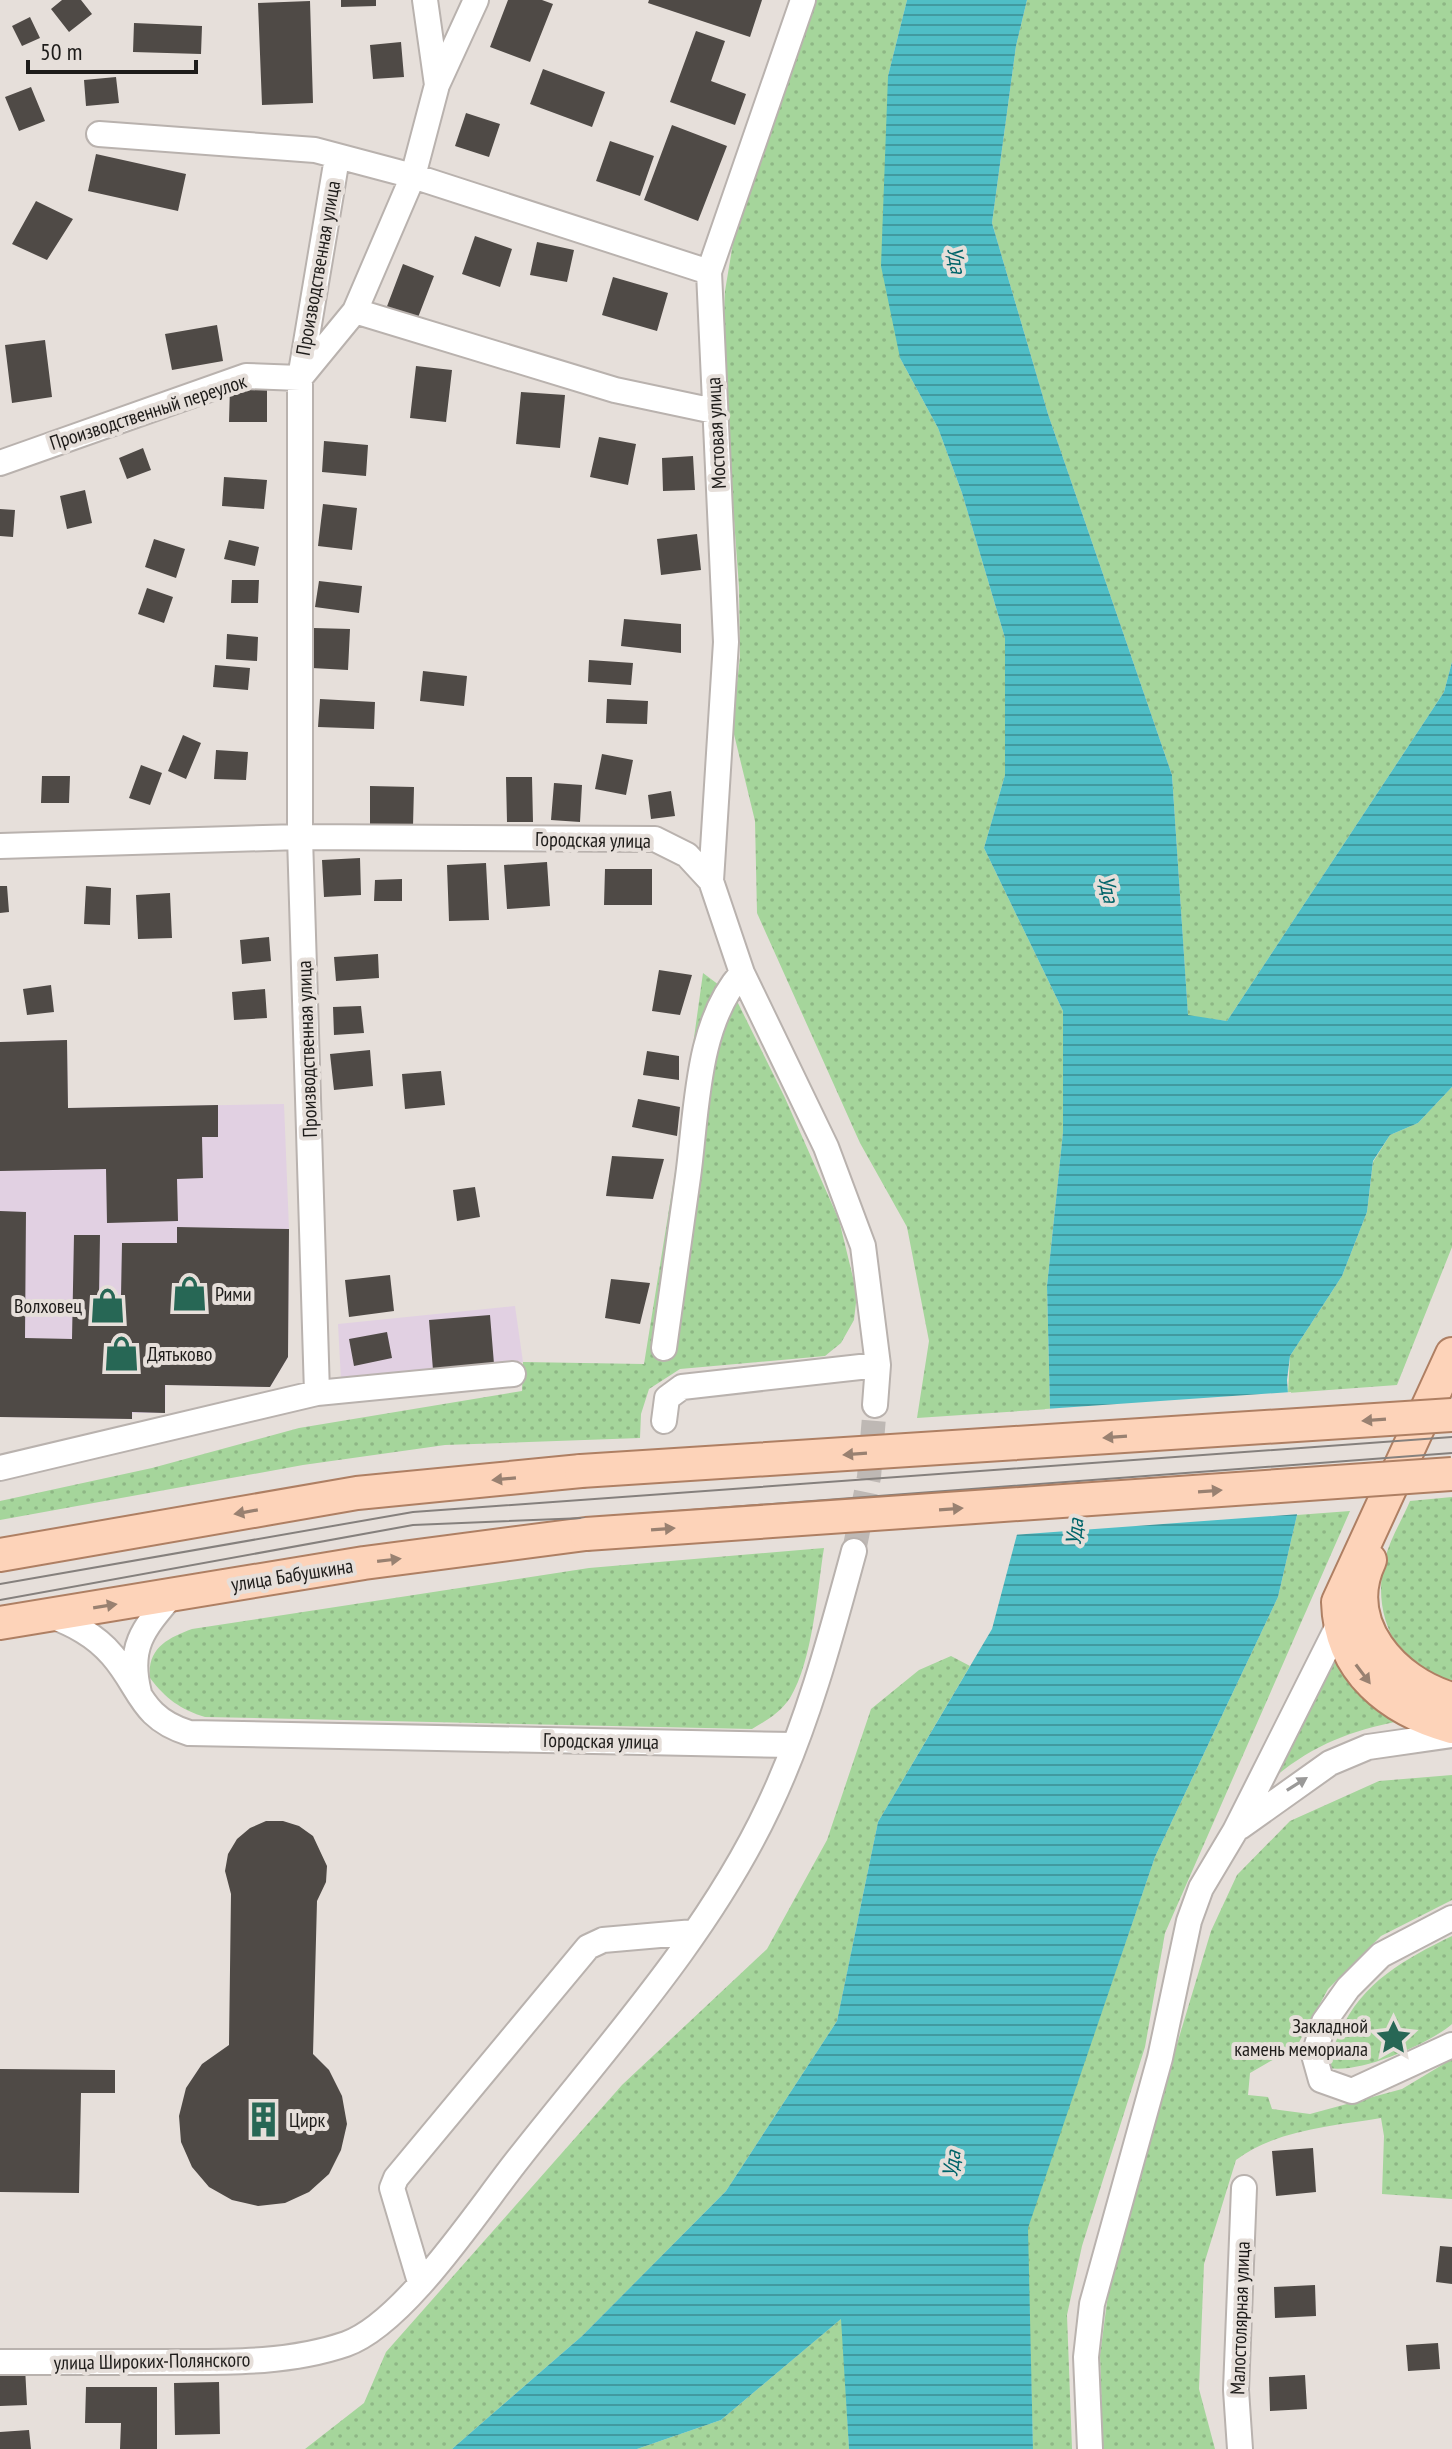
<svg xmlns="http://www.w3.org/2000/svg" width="1452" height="2449" viewBox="0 0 1452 2449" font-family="'PT Sans Narrow',sans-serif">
  <defs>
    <pattern id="grass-dots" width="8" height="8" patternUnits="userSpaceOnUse" patternTransform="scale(2)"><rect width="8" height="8" fill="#a5d59b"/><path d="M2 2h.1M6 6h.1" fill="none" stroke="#8eb685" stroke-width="1.8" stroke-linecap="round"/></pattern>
    <pattern id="water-rules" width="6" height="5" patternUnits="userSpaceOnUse" patternTransform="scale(2)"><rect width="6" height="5" fill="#4fbec6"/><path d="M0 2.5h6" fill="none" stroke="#419aa0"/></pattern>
  </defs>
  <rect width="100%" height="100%" fill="#e6dfda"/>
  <path fill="#e1d0e2" d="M67 1040 68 1108 284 1104 289 1229 288 1357 270 1387 166 1385 165 1413H133L132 1419 0 1417V1042Z
    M515 1306 523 1362 341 1380 338 1324Z"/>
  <path fill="url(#grass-dots)" d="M815 0H907L888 76 900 358 938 428 962 493 1005 638V775L984 848 1063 1011V1132L1047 1286 1050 1409 917 1418 929 1341 907 1227 860 1143 757 913 755 821 732 726 740 657 739 587 722 356 725 291 734 237Z
    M1027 0H1452V662L1444 692 1227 1021 1188 1016 1172 775 1048 414 992 223 1016 46Z
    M703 973 735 997 785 1098 839 1220 857 1294 854 1320 841 1343 825 1356 680 1369 649 1389 641 1414 640 1438 445 1445 303 1465 0 1520V1501L152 1468 299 1428 522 1391 523 1362 644 1364 677 1160Z
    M1452 1087V1247L1397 1385 1288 1393 1290 1356 1342 1276 1367 1212 1373 1162 1390 1135 1418 1123Z
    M1452 1497V1680C1394 1670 1371 1611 1385 1559 1390 1539 1402 1520 1410 1501Z
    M1350 1511 1165 1933 1145 2047 1082 2246 1067 2315 1072 2449H1033L1027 2228 1155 1857 1278 1597 1297 1515Z
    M824 1548C817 1591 813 1660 790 1698 780 1713 767 1720 752 1729L205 1717C180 1709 166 1699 150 1678 147 1648 168 1638 192 1629L589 1568Z
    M1335 1654 1360 1695 1399 1721C1351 1731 1315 1744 1276 1776Z
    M951 1656 970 1666 878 1822 837 2021 726 2191 582 2336 452 2449H305L364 2403 386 2352 622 2085 767 1949 827 1840 871 1709 919 1670Z
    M1452 1775V1900L1381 1936 1328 1989 1297 2046 1250 2073 1248 2095 1268 2097 1272 2109 1310 2114 1402 2089 1452 2059V2199L1382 2194 1384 2136 1381 2118C1333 2126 1275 2130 1236 2160L1204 2264 1199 2389 1215 2449H1103L1100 2355 1113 2257 1211 1931 1237 1875 1290 1821 1379 1781Z
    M1452 1936V2024C1429 2044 1359 2074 1329 2068 1329 2055 1335 2044 1340 2032 1362 1982 1405 1959 1452 1936Z
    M842 2318 849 2449H637L721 2420Z"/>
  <path fill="url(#water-rules)" d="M907 0H1027L1016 46 992 223 1048 414 1172 775 1188 1015 1227 1021 1444 692 1452 662V1087L1418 1123 1390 1135 1373 1161 1367 1212 1342 1276 1290 1356 1287 1380 1297 1515 1278 1597 1155 1857 1028 2228 1033 2449H849L841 2319 721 2420 637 2449H452L582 2336 726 2191 837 2021 878 1822 992 1629 1050 1409 1047 1286 1063 1132V1011L984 848 1005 775V638L962 493 938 428 900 358 881 266 888 76Z"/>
  <path fill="#e6dfda" d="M1291 1392 1300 1514 1013 1535 1045 1409Z"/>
  <path fill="#4f4a46" d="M62 0H81L92 14 69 32 51 9Z
    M341 0H376V6L341 7Z
    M508 0H542L553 4 530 62 490 47Z
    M649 0H762L750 37 648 3Z
    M310 1 313 103 262 105 258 3Z
    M30 17 40 38 22 46 12 26Z
    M134 23 202 26 201 54 133 52Z
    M696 31 725 41 711 81 746 94 735 125 670 102Z
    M401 42 404 77 373 79 370 45Z
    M543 69 605 92 592 127 530 104Z
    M116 77 119 103 86 106 84 80Z
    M31 87 45 121 19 131 5 97Z
    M466 113 500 124 489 157 455 146Z
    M672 125 727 146 698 221 644 200Z
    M610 141 654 156 640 196 596 181Z
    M96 154 186 174 178 211 88 191Z
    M36 201 73 219 47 260 12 244Z
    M475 236 512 249 500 287 462 274Z
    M537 242 574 250 567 282 530 275Z
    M403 264 434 276 417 320 386 309Z
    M613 277 668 293 657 331 602 315Z
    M217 325 223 361 172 370 165 334Z
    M45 340 52 397 12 403 5 345Z
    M416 366 452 370 446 422 410 418Z
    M230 387 267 388V422H229Z
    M521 392 565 395 560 448 516 444Z
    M599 437 636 444 628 485 590 477Z
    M324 441 368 445 366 476 322 472Z
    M143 448 151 470 127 479 119 458Z
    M693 456 695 490 663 491 662 458Z
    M224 477 267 480 264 509 222 506Z
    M85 490 92 523 67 529 60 496Z
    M323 504 357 508 352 550 318 546Z
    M0 509 15 510 13 537 0 536Z
    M697 534 701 570 661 575 657 539Z
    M154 539 185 549 176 578 145 567Z
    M229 540 259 547 255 566 224 559Z
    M232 580H259L258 603H231Z
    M319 581 362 586 359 613 315 607Z
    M147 588 173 597 164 623 138 614Z
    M624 619 681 624V653L621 646Z
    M314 628 350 629 348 670 312 668Z
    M227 634 258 637 257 661 226 659Z
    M589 660 633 663 631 685 588 682Z
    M215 665 250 668 248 690 213 687Z
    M423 671 467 676 464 706 420 701Z
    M320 699 375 702 374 729 318 727Z
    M607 699 648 701 647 724 606 723Z
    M183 735 201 743 186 779 168 771Z
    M216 750 248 752 246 780 214 779Z
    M602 754 633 760 626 795 595 789Z
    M141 765 162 773 150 805 129 798Z
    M42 776H70L69 803H41Z
    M506 777H532L533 822H507Z
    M554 783 582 785 580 822 551 820Z
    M370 786 414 787 413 826 370 825Z
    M671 791 675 816 651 819 648 795Z
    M360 858 361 895 324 897 322 860Z
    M547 862 550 906 507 909 504 865Z
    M486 863 489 920 449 921 447 865Z
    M605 869H652V905H604Z
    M402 879V901H374L375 880Z
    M0 886H7L9 912 0 913Z
    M86 886 111 888 110 925 84 924Z
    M170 893 172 938 138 939 136 895Z
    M269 937 271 961 242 964 240 940Z
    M378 954 379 978 336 981 334 957Z
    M659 970 692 975 680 1015 652 1011Z
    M51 985 54 1012 27 1015 23 989Z
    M265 989 267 1018 234 1020 232 992Z
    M361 1006 364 1033 334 1035 333 1007Z
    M67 1040 68 1108 218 1105V1137H202L203 1178 177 1179 178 1221 107 1223 106 1169 0 1171V1042Z
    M370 1050 373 1086 334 1090 330 1054Z
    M647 1051 679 1056V1080L643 1075Z
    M441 1071 445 1105 405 1109 402 1074Z
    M638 1099 680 1107 677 1136 632 1127Z
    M612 1156 664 1159 653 1199 606 1196Z
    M475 1187 480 1217 457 1221 453 1190Z
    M0 1211 26 1212 25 1338 72 1339 74 1235H100L99 1296H121L122 1243H177V1227L289 1229 288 1357 270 1387 165 1385V1413L132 1412V1419L0 1417Z
    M390 1275 394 1311 349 1317 345 1280Z
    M611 1279 650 1283 640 1324 605 1318Z
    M490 1315 494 1364 433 1370 429 1320Z
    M387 1332 392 1358 354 1366 349 1339Z
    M266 1821H283L299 1826 313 1836 327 1866 326 1882 317 1901 313 2054 329 2070 342 2096 347 2124 341 2150 329 2174 309 2192 285 2203 258 2206 232 2200 209 2187 192 2167 181 2142 179 2116 186 2088 202 2064 229 2045 231 1894 225 1871 228 1854 237 1839 250 1828Z
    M0 2069 115 2070V2093H81L79 2193 0 2192Z
    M1313 2148 1316 2192 1276 2196 1272 2151Z
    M1440 2246 1452 2247V2284L1436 2282Z
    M1315 2285 1316 2316 1275 2318 1274 2287Z
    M1438 2343 1440 2369 1408 2371 1406 2345Z
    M25 2367 27 2405 0 2406V2368Z
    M1305 2375 1307 2409 1270 2411 1269 2377Z
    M219 2382 220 2434 175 2435 174 2383Z
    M86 2387H157V2449H120L121 2423H85Z
    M29 2430 31 2449H0V2432Z"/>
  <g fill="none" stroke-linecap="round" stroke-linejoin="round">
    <path stroke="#beb8b4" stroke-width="24" stroke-dasharray="24 12" stroke-linecap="butt" d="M854 1551 869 1477 875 1405"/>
    <defs>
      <path id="minor" d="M425 0 437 85
        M99 134 315 150 413 176 709 272
        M355 311 615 390 714 411
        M0 463 246 376 300 378 337 158
        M0 846 300 837 655 839 687 855 711 881 742 973 826 1147 863 1246 878 1365 875 1405
        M711 881 726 642 709 272 803 0
        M664 1348C672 1291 680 1234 688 1177 697 1112 696 1024 742 973
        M317 1393 513 1374
        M664 1421 667 1398 682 1387 878 1365
        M0 1468 317 1393 300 837V378L355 311 413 176 437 85 476 0
        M49 1615C73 1624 95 1635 112 1655 141 1688 140 1718 189 1733L793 1745
        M139 1693C127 1646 144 1628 173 1594
        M1240 1827 1330 1763 1368 1747 1452 1735
        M1452 1918 1381 1955 1348 1988 1324 2022 1314 2055 1321 2080 1352 2091 1452 2045
        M420 2282 392 2188 396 2178 588 1947 603 1940 694 1932
        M0 2362C55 2362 109 2362 164 2362 224 2362 288 2364 346 2344 405 2323 479 2208 519 2158 607 2046 708 1936 769 1806 807 1726 831 1636 854 1551
        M1090 2449 1086 2357 1092 2304 1160 2058 1189 1921 1201 1888 1235 1831 1344 1614
        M1240 2449 1236 2390 1244 2188"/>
      <path id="major" d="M1452 1354 1338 1602C1340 1671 1390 1710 1452 1727
        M0 1555 357 1493 581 1471
        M1370 1560C1340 1623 1393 1682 1452 1699
        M0 1623 364 1563 586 1534"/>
    </defs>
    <use href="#minor" stroke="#b9b2ae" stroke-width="28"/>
    <use href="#major" stroke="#ae7f63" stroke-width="36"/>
    <use href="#minor" stroke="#fff" stroke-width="24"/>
    <use href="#major" stroke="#fdd3b9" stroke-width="32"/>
    <path stroke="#85807d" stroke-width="2" d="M0 1584 413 1512 1452 1437
      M0 1600 413 1525 584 1518 1452 1453"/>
    <defs>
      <path id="major-bridge" d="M581 1471 1452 1415
        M586 1534 1452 1474"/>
    </defs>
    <use href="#major-bridge" stroke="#ae7f63" stroke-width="36" stroke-linecap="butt"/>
    <use href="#major-bridge" stroke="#fdd3b9" stroke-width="32"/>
  </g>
  <defs><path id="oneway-solid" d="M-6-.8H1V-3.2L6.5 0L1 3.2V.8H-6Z" transform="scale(2)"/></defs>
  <g fill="#998171">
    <use href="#oneway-solid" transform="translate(1374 1420) rotate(176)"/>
    <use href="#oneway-solid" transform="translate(1115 1437) rotate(176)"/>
    <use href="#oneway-solid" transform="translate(855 1454) rotate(176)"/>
    <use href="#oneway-solid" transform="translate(504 1479) rotate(175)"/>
    <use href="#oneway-solid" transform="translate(1210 1491) rotate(-4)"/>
    <use href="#oneway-solid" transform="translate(951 1509) rotate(-4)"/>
    <use href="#oneway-solid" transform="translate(246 1512) rotate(170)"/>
    <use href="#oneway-solid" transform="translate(663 1529) rotate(-4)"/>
    <use href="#oneway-solid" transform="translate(389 1560) rotate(-7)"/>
    <use href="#oneway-solid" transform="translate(105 1606) rotate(-9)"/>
    <use href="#oneway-solid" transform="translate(1363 1674) rotate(53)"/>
  </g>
  <use fill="#9a9998" href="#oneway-solid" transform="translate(1297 1784) rotate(-32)"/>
  <defs>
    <symbol id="shop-bare" viewBox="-9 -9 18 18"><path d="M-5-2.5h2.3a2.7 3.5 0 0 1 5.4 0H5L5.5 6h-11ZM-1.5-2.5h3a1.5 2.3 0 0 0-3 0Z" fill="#276755" stroke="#e6dfda" stroke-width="2.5" paint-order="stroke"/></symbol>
    <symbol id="sight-bare" viewBox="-9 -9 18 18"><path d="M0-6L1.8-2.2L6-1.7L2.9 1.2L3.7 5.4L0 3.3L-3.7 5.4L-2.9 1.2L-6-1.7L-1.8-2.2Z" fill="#276755" stroke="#e6dfda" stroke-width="2.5" paint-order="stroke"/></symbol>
    <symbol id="building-bare" viewBox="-9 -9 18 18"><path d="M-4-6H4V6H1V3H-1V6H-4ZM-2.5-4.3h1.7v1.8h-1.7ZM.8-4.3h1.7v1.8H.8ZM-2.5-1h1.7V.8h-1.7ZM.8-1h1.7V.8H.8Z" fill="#276755" stroke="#e6dfda" stroke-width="2.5" paint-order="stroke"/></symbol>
  </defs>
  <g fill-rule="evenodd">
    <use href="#shop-bare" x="164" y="1268" width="51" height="51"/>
    <use href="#shop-bare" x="82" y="1280" width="51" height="51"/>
    <use href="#shop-bare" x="96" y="1328" width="51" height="51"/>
    <use href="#sight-bare" x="1368" y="2012" width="51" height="51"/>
    <use href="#building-bare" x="238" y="2094" width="51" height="51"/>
  </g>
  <g text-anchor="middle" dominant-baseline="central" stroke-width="8" stroke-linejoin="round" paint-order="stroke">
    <g font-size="20" fill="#1e1c1a" stroke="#e6dfda">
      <text transform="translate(318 268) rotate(-80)">Производственная улица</text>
      <text transform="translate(148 412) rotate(-18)">Производственный переулок</text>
      <text transform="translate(716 433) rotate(-93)">Мостовая улица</text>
      <text transform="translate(593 840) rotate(1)">Городская улица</text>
      <text transform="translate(307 1049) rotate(-92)">Производственная улица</text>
      <text transform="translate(292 1575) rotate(-9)">улица Бабушкина</text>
      <text transform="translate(601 1741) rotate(1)">Городская улица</text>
      <text transform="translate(1240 2318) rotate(-88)">Малостолярная улица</text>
      <text transform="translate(152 2361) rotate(-1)">улица Широких-Полянского</text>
    </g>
    <g font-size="20" fill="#1e1c1a" stroke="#e6dfda" text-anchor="start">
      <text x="215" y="1294">Рими</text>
      <text x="82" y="1306" text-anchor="end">Волховец</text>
      <text x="147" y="1354">Дятьково</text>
      <text x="1368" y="2026" text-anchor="end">Закладной<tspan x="1368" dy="23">камень мемориала</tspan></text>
      <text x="289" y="2120">Цирк</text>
    </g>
    <g font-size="22" font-style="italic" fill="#006469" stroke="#e6dfda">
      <text transform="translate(957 260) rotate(81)">Уда</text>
      <text transform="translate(1109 889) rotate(78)">Уда</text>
      <text transform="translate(1074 1532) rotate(-84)">Уда</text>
      <text transform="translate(951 2164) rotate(-82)">Уда</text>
    </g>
  </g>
  <path d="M28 60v12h168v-12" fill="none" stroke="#1e1c1a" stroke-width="4"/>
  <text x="40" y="60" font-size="24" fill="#1e1c1a" stroke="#e6dfda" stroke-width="6" paint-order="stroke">50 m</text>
</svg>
